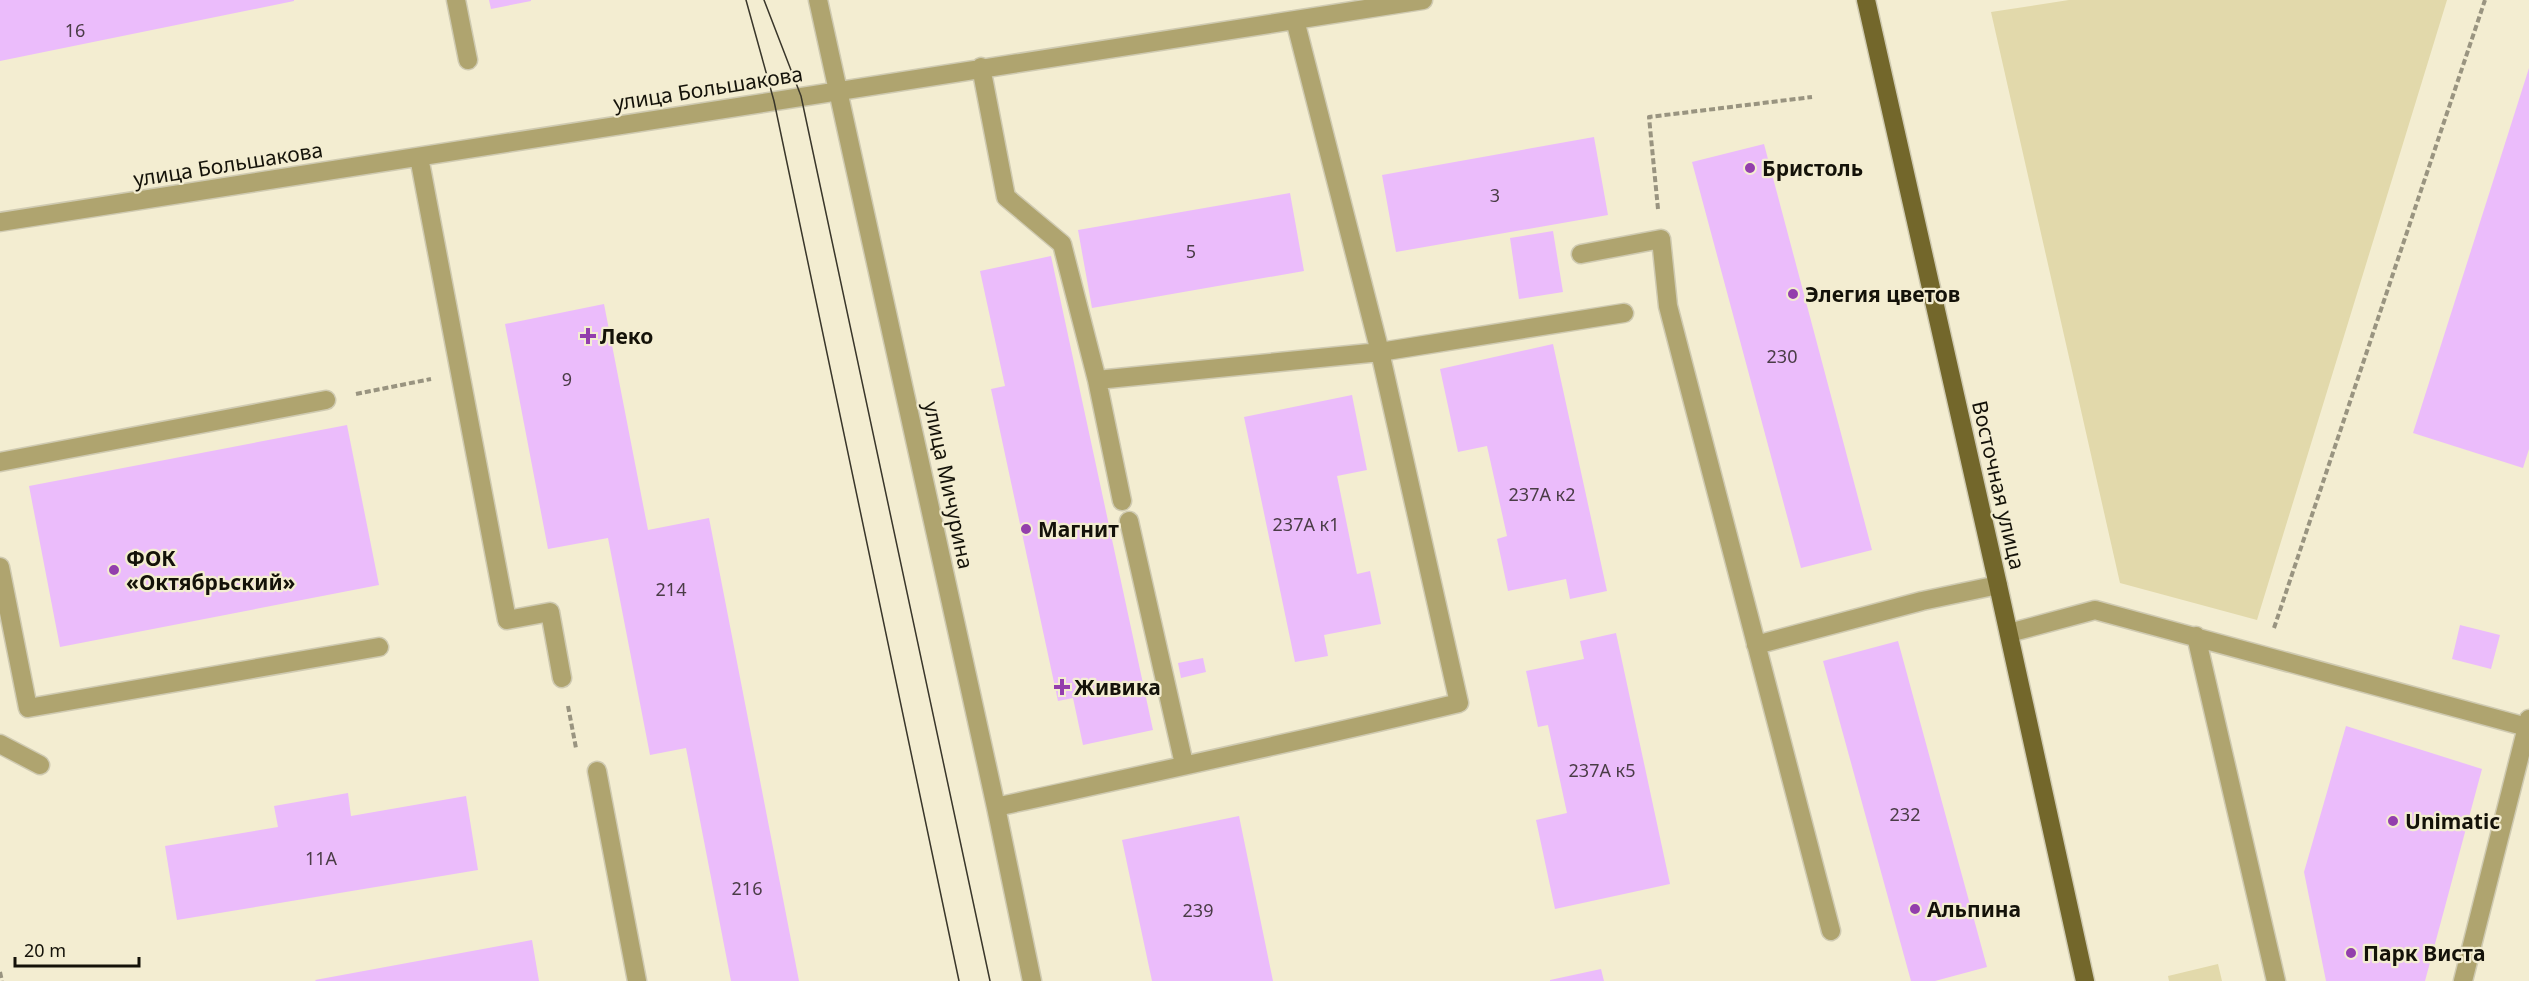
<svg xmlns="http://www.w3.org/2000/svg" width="2529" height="981" viewBox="0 0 2529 981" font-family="'Noto Sans',sans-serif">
  <rect width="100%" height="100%" fill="#f3edd1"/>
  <path fill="#e2d9ab" d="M2069 0H2447L2257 620 2120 583 1991 12Z
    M2218 964 2222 981H2169L2168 976Z"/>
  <path fill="#ebbcfb" d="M0 0H294V1L0 61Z
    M489 0H531V1L491 9Z
    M2529 68V449L2523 468 2413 433Z
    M1594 137 1608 215 1396 252 1382 175Z
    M1764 144 1872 550 1801 568 1692 162Z
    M1290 193 1304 271 1092 308 1078 230Z
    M1553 231 1563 292 1519 299 1510 238Z
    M1051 256 1153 730 1083 745 1073 698 1058 701 991 389 1005 386 980 271Z
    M604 304 648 530 709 518 799 981H731L686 748 650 755 608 538 548 549 505 324Z
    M1553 344 1607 591 1570 599 1566 579 1508 591 1497 539 1507 536 1487 446 1458 452 1440 369Z
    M1352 395 1367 470 1337 476 1357 574 1370 571 1381 624 1324 635 1328 656 1295 662 1244 417Z
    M347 425 379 585 60 647 29 486Z
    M2460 625 2500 635 2491 669 2452 659Z
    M1616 633 1670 884 1555 909 1536 820 1567 813 1548 725 1538 727 1526 671 1584 659 1580 641Z
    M1898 641 1987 967 1935 981H1911L1823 661Z
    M1203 658 1206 672 1181 678 1178 663Z
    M2346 726 2482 769 2425 981H2326L2304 872Z
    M348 793 351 816 466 796 478 870 177 920 165 846 278 827 274 806Z
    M1239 816 1273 981H1152L1122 840Z
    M532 940 539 981H316L315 980Z
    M1601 969 1604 981H1550V980Z"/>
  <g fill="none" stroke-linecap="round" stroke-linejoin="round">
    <defs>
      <path id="minor" d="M456 0 468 60
        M818 0 996 807 1032 981
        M981 67 1006 197 1062 244 1097 380 1380 352 1624 313
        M419 157 507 620 550 612 562 678
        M0 222 1423 0
        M1581 254 1661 239 1668 306 1831 931
        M1097 380 1122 501
        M0 462 326 400
        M1129 521 1184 764
        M0 567 28 708 379 647
        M2009 633 2095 610 2527 727
        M2196 636 2276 981
        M1756 645 1922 601 1998 585
        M0 744 40 765
        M597 771 637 981
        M996 807C1151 773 1305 740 1459 703L1380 352 1295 20
        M2463 981 2529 719"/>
      <path id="major" d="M1866 0 1998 585 2085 981"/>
    </defs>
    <use href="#minor" stroke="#cfcab1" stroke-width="21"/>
    <use href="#major" stroke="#cfcab1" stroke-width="21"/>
    <path stroke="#999480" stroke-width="4" stroke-dasharray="6 3" stroke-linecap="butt" d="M1658 209 1649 117 1812 97
      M356 394 431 379
      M2274 628 2485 0
      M568 706 576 748
      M0 972 2 981"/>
    <use href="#minor" stroke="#afa46f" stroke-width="18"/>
    <use href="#major" stroke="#73672b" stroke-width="18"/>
    <path stroke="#39362a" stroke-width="1.5" d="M746 0 774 101 959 981
      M764 0 801 96 990 981"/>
  </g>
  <g fill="#933eac" stroke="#f3edd1" stroke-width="2">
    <circle cx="1750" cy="168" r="6"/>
    <circle cx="1793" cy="294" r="6"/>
    <path d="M585 327h6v6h6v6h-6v6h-6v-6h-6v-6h6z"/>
    <circle cx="1026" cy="529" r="6"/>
    <circle cx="114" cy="570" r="6"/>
    <path d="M1059 678h6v6h6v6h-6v6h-6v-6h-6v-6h6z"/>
    <circle cx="2393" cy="821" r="6"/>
    <circle cx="1915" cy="909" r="6"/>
    <circle cx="2351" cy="953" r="6"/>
  </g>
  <g text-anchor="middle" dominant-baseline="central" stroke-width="4.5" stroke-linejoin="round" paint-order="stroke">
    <g font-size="18" fill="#4a3c46">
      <text x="75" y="30">16</text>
      <text x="1495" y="195">3</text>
      <text x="1191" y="251">5</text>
      <text x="1782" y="356">230</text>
      <text x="567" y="379">9</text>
      <text x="1542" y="494">237А к2</text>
      <text x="1306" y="524">237А к1</text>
      <text x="671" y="589">214</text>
      <text x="1602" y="770">237А к5</text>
      <text x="1905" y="814">232</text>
      <text x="321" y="858">11А</text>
      <text x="747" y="888">216</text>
      <text x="1198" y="910">239</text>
    </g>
    <g font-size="21" fill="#141209" stroke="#f3edd1">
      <text transform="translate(708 88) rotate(-9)">улица Большакова</text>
      <text transform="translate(228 164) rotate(-9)">улица Большакова</text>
      <text transform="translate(949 485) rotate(78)">улица Мичурина</text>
      <text transform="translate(1999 485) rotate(77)">Восточная улица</text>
    </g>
    <g font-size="21" font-weight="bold" fill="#141209" stroke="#f3edd1" text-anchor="start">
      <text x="1762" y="168">Бристоль</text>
      <text x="1805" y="294">Элегия цветов</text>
      <text x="600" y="336">Леко</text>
      <text x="1038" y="529">Магнит</text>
      <text x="126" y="558">ФОК<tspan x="126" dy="24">«Октябрьский»</tspan></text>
      <text x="1074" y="687">Живика</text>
      <text x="2405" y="821">Unimatic</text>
      <text x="1927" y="909">Альпина</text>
      <text x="2363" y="953">Парк Виста</text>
    </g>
  </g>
  <path d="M15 957v9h124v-9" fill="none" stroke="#141209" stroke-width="3"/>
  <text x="24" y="957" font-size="18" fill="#141209" stroke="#f3edd1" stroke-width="4.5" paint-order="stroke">20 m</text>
</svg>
